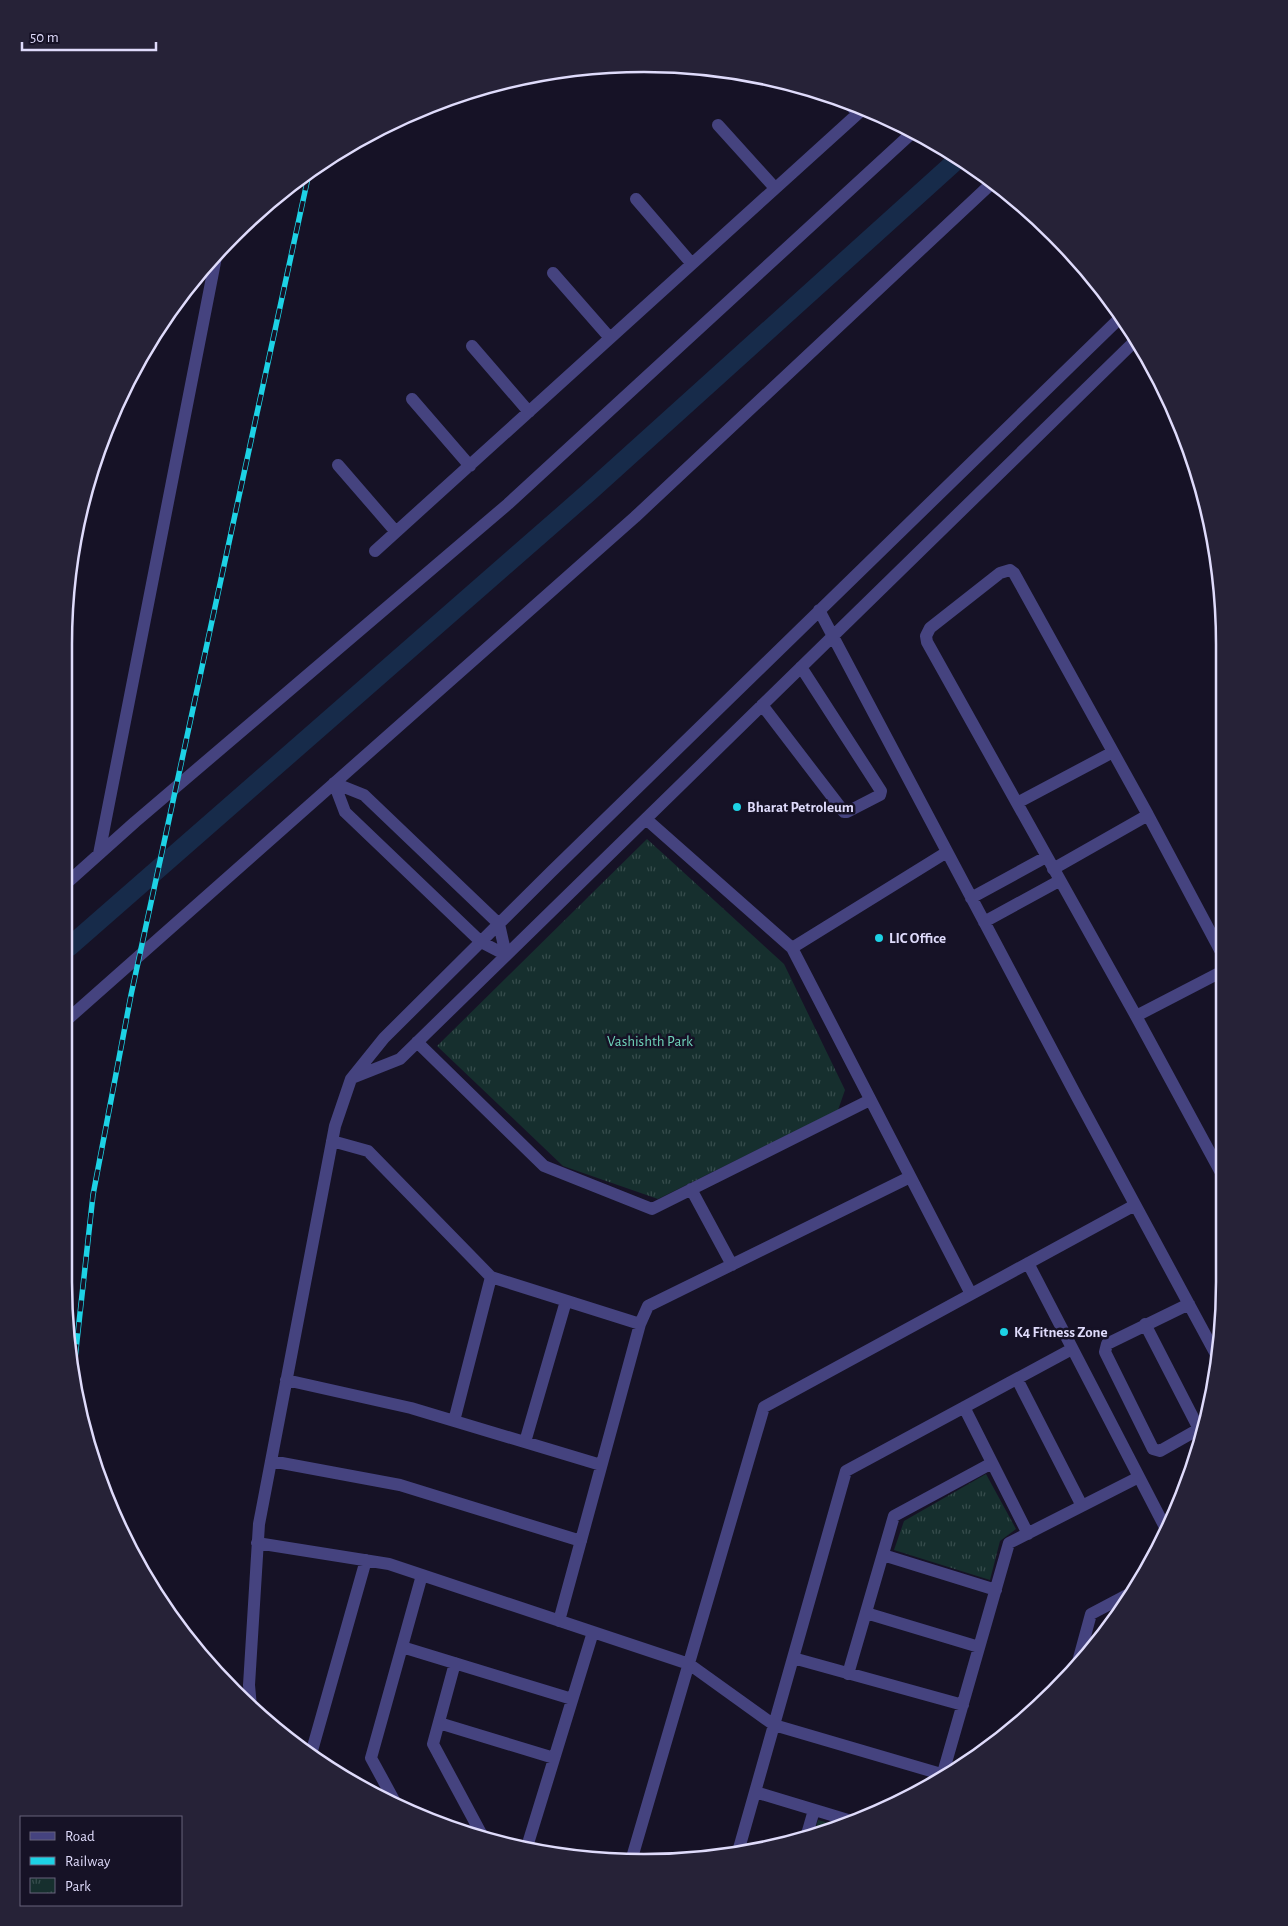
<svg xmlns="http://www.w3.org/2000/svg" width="1288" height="1926" viewBox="0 0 1288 1926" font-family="'Alegreya Sans',sans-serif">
  <defs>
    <pattern id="park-tufts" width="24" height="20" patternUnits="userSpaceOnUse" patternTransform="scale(1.25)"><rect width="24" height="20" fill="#162f2e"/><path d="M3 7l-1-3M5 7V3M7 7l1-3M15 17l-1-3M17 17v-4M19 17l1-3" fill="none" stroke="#374d4d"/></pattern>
  </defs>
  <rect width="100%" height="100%" fill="#161226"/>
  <path fill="url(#park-tufts)" d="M647 839 784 964 845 1090 838 1110 658 1199 563 1166 437 1046Z
    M986 1474 1016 1529 1000 1541 990 1580 894 1550 904 1521Z
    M818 1820 836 1825 814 1834Z"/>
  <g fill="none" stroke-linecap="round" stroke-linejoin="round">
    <path stroke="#172b4a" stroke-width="19" d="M69 947 588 493 958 159"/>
    <path stroke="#45437f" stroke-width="12" d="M847 102 858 113
      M718 125 775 188
      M636 199 692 264
      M553 273 610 338
      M472 346 529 412
      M412 399 470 466
      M338 465 396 532
      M375 551 863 109
      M819 610 1077 1097 1219 1360
      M762 705 844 812H847L880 795 881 791 801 667
      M334 783 364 795 499 924 506 955
      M334 783 345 812 481 942 506 955
      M1017 803 1113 752
      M1148 815 1014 573 1010 570 1000 573 930 628 926 636 927 642 1136 1016 1220 1171
      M646 819 792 948 971 1294
      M99 854 217 252
      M1053 869 1148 815 1221 952
      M69 881 135 822 508 504 913 132
      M971 898 1046 857
      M984 922 1059 881
      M792 948 947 852
      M1136 1016 1221 972
      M69 1018 635 517 992 183
      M417 1042 544 1166 652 1209 870 1100
      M352 1078 400 1059 1135 341
      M332 1141 368 1151 491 1277 640 1324
      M691 1189 732 1265
      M1028 1263 1167 1531
      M1189 1304 1107 1344 1105 1352 1153 1449 1160 1451 1206 1425
      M1145 1324 1199 1429
      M1017 1379 1082 1506
      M286 1380 411 1408 601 1465
      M964 1407 1028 1534
      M454 1421 491 1277
      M525 1442 566 1301
      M271 1461 400 1485 581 1541
      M257 1543 389 1564 689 1664 774 1725 948 1776
      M883 1555 996 1590
      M866 1613 979 1647
      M559 1621 640 1324 648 1306 910 1177
      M402 1647 572 1699
      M793 1658 963 1705
      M455 1663 433 1744 483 1837
      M1076 1669 1091 1614 1127 1595
      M848 1674 894 1516 992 1463
      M251 1707 249 1685 259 1524 335 1126 351 1079 384 1038 551 872 1121 317
      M439 1723 554 1758
      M311 1754 366 1560
      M941 1780 1009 1543 1139 1477
      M755 1792 848 1820
      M395 1802 371 1758 422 1575
      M806 1838 814 1810
      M526 1850 593 1632
      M738 1852 846 1471 1072 1349
      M631 1861 764 1407 1135 1205"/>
    <defs>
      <path id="rail" d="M73 1377 93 1195 131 995 309 173"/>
    </defs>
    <use href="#rail" stroke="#1dd2e5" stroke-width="5.5"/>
    <use href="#rail" stroke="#161226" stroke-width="4" stroke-dasharray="11" stroke-linecap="butt"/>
  </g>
  <g fill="#1dd2e5" stroke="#161226" stroke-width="2">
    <circle cx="737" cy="807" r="5"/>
    <circle cx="879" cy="938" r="5"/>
    <circle cx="1004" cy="1332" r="5"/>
  </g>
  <g text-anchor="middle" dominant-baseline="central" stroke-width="5" stroke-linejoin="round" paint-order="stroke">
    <g font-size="15" font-weight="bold" fill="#dfdbfb" stroke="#161226" text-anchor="start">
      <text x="747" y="807">Bharat Petroleum</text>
      <text x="889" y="938">LIC Office</text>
      <text x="1014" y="1332">K4 Fitness Zone</text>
    </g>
    <g font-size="15" fill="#6fd3b9" stroke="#161226">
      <text x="650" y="1041">Vashishth Park</text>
    </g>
  </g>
  <path d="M0 0H1288V1926H0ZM644 72H644A572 572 0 0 1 1216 644V1282A572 572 0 0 1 644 1854H644A572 572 0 0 1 72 1282V644A572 572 0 0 1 644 72Z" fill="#262237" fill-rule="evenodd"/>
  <path fill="none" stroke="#dfdbfb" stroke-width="2.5" d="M644 72H644A572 572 0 0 1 1216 644V1282A572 572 0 0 1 644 1854H644A572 572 0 0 1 72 1282V644A572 572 0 0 1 644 72Z"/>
  <rect x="20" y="1816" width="162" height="90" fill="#161226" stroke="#66627b"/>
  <rect x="30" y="1832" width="25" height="8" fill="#45437f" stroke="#66627b"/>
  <text x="65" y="1841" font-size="15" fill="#dfdbfb">Road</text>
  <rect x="30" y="1857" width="25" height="8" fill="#1dd2e5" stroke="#66627b"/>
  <text x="65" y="1866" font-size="15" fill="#dfdbfb">Railway</text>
  <rect x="30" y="1878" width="25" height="15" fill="url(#park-tufts)" stroke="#66627b"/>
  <text x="65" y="1891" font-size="15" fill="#dfdbfb">Park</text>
  <path d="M22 42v8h134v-8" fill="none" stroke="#dfdbfb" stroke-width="2.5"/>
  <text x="30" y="42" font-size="15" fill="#dfdbfb" stroke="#161226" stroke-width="4" paint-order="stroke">50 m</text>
</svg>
